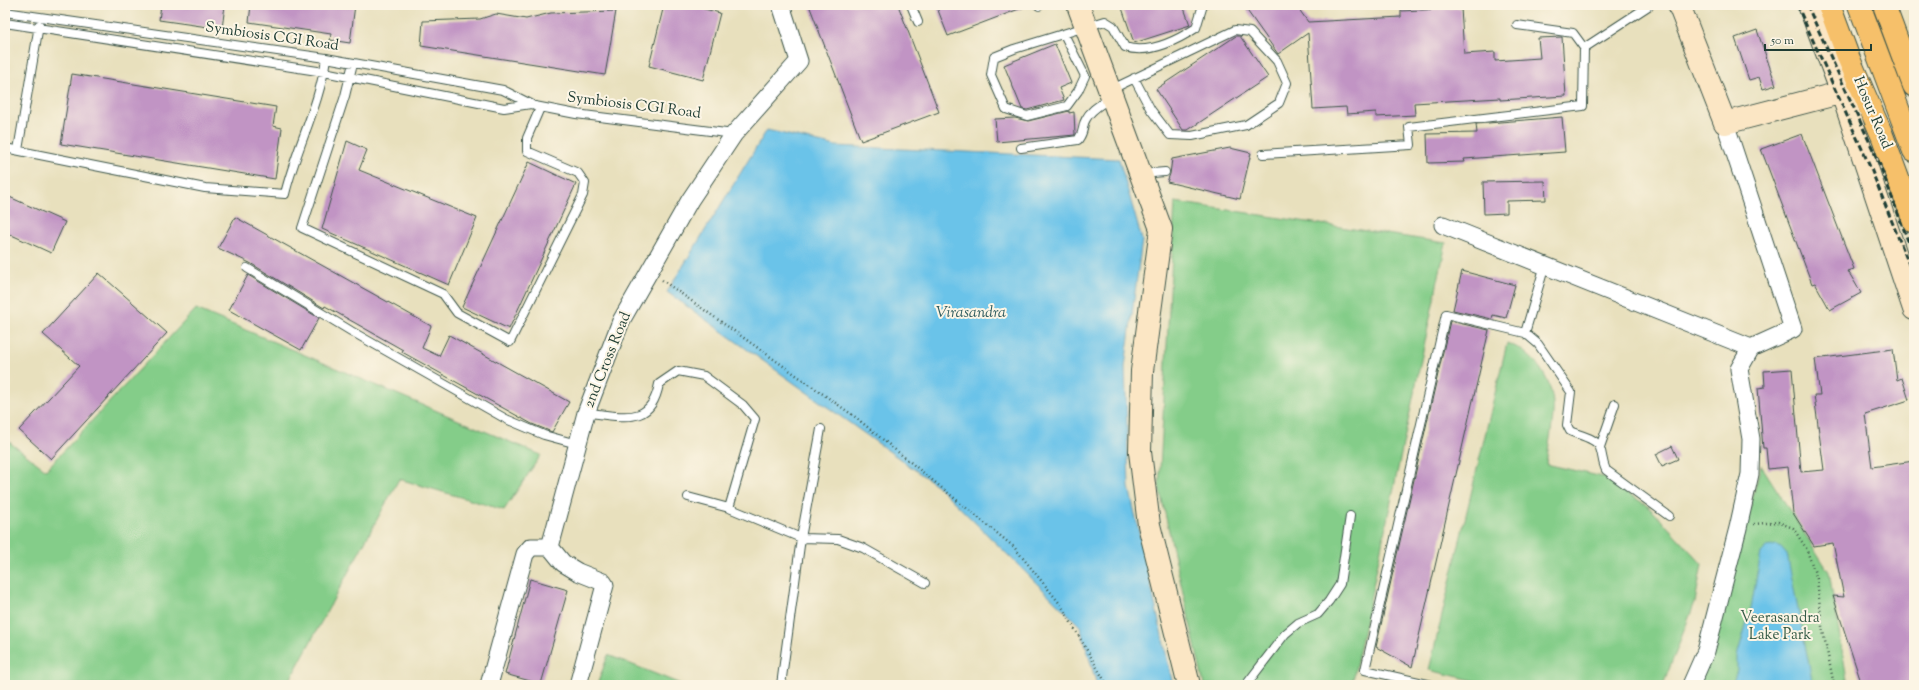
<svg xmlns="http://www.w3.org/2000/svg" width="1919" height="690" viewBox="0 0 1919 690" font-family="'Sorts Mill Goudy',serif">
  <rect width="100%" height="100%" fill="#fcf5e5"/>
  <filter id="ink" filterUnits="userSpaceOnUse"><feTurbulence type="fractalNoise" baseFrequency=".025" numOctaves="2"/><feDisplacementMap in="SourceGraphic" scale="8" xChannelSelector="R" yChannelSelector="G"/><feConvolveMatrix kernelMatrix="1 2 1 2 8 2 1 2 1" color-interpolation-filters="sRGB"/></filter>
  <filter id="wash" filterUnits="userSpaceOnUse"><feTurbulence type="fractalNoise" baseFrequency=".012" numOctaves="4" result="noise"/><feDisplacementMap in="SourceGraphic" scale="16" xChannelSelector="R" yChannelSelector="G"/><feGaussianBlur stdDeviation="0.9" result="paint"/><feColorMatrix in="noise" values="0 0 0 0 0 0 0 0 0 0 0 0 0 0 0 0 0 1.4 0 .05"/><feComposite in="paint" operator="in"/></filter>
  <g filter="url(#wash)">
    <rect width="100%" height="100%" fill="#e8e0bd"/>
    <path fill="#84cd89" stroke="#52855e" d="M1175 202 1446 243 1353 680 1375 685H1204L1159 487Z
      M196 309 541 455 504 510 399 479 287 685H5V439L46 470Z
      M1507 343C1536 353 1556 384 1553 415 1552 431 1548 447 1546 464L1603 477 1649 507 1702 564 1695 602 1663 685H1493L1429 670Z
      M1761 465 1829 572 1848 685H1698L1727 598Z
      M608 655 683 685H597Z"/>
    <path fill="#6bc3e9" stroke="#45808e" d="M767 130 836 146 1119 159 1142 240 1125 367 1129 487 1173 685H1097L1080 626 939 487 667 292Z
      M1776 545 1781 547 1787 554 1813 685H1732L1737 671V656L1751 608 1761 553 1767 547Z"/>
    <g id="blocks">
      <path fill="#c194c4" d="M161 5H225L222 29 159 20Z
        M251 5H355L350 43 330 40 331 34 249 22Z
        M664 5H689L720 13 703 80 649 66Z
        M809 5H898L939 112 861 141Z
        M936 5H1026L1027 6 948 36Z
        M1121 5H1183L1190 25 1134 43Z
        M1243 5H1296L1308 22 1401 17V11L1461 8 1464 54 1495 52V61L1540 58 1538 38 1562 37 1566 96 1500 100V98L1414 103 1415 115 1376 117V112L1347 114 1346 107 1313 109 1308 33 1278 54Z
        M616 11 605 75 421 46 423 21 480 19 496 14 526 19 551 13Z
        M1757 30 1776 85 1763 89 1759 77 1749 80 1735 38Z
        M1236 36H1240L1268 77 1188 130H1183L1156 89Z
        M1055 44 1071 83 1059 88 1064 100 1027 110 1022 109 1004 65Z
        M72 74 276 107 273 126 282 128 275 179 61 144Z
        M1069 111V113L1074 112 1075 135 997 142 995 119 1015 118 1028 121Z
        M1562 117 1565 152 1464 159 1465 162 1428 163 1427 134 1477 133 1476 124Z
        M1802 134 1854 269 1848 271 1861 293 1830 310 1815 283 1812 284 1761 149Z
        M347 141 367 150 359 170 477 218 449 285 322 229Z
        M1230 148 1251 153 1240 199 1167 182 1170 174 1172 159Z
        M529 162 576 184 509 329 462 307Z
        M1545 181 1546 200 1507 201V213L1484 214 1483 182Z
        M5 195 65 222 51 253 5 232Z
        M235 217 431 326 422 348 439 356 449 335 569 402 552 432 532 424 402 352 403 350 325 306 324 308 250 263 218 248Z
        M1462 271 1515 285 1506 318 1493 315 1492 319 1453 310Z
        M99 273 167 333 51 459 19 430 79 366 43 334Z
        M248 275 319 318 301 350 229 310Z
        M1450 321 1489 330 1412 667 1376 647Z
        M1893 349 1897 380 1902 378 1909 400 1865 414 1872 467 1914 461V685H1862L1833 596 1844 597 1833 543 1814 546 1793 513 1788 467 1768 469 1766 448H1763L1758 388 1765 387 1764 371 1792 369 1801 472 1824 470 1814 395H1820L1815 359Z
        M1672 446 1678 459 1662 466 1656 454Z
        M530 579 568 590 541 684 505 674Z"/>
    </g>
  </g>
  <g filter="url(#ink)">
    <use href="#blocks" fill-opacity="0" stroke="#3d5549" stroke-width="1"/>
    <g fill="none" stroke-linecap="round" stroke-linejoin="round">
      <defs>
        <path id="lane" d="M911 5 918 22
          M1038 5 1039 6
          M5 12 326 58 503 90 531 104 504 108 324 72 5 23
          M1517 25 1573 33 1584 48 1650 5
          M1064 34 1085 76 1078 91 1067 106 1027 116 1006 109 991 75 994 57 1014 49 1105 21 1113 26 1125 47C1149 55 1176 41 1196 28L1203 5
          M353 63 345 96 302 228 443 294 457 313 510 342 583 195 585 183 578 173 527 151V138L540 108
          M1110 90 1235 30 1250 32 1277 61 1287 83 1279 103 1246 125 1192 136 1170 135 1151 110 1134 78
          M535 106 576 114 734 134
          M5 148 205 188 285 194C296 148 320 105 326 58
          M1021 148 1078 140C1086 129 1081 127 1086 119 1091 109 1102 104 1110 98
          M18 150 39 25
          M1263 154 1411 145 1409 127 1583 106 1584 48
          M1141 174 1165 172
          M247 268 351 331 506 419 544 435 577 444
          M1525 333 1538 344 1571 392 1567 425 1570 431C1578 435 1597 438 1600 448 1603 456 1602 462 1606 470L1669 516
          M586 413C621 415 651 428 659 384L678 371 704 376 743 405 755 419 729 508
          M1600 447 1615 404
          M688 497 729 508 801 538 838 539 863 548 925 583
          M781 685 801 538 821 429
          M1246 685 1285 634 1298 623 1318 614 1329 601 1340 584 1350 516
          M1432 685 1365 670 1446 314 1525 333 1545 265"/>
        <path id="street" d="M1443 225 1751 348 1793 329 1725 123
          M550 547 586 413 621 321 690 200 734 134 799 61 781 5
          M550 547 563 563 578 572 603 582 605 585 578 685
          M489 685 525 554 531 547H550
          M1691 685 1706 651 1738 528 1750 474 1751 439 1739 369 1751 348"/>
        <path id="secondary" d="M1078 5 1161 229 1142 371 1140 452 1149 525 1189 685
          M1679 5 1725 123 1855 89
          M1809 5 1842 93 1914 309"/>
        <path id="highway" d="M1829 5 1849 59 1882 135 1914 222
          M1859 5 1914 151
          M1884 5 1914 86"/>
      </defs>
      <use href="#lane" stroke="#3d5549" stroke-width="10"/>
      <use href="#street" stroke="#3d5549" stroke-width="19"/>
      <use href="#secondary" stroke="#3d5549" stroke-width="24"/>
      <use href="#highway" stroke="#3d5549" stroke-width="24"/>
      <path stroke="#3d5549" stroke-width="2.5" stroke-dasharray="1 3" stroke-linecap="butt" d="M662 280 854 416 1014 547 1061 605 1107 685
        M1754 524 1778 522 1793 528 1806 548 1817 579 1822 626 1834 685"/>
      <use href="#lane" stroke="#fff" stroke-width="8"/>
      <use href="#street" stroke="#fff" stroke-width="17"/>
      <use href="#secondary" stroke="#fbe6c4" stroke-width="22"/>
      <use href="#highway" stroke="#f6c06b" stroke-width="22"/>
      <path stroke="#1f3d34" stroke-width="3" stroke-dasharray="6 3" stroke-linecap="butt" d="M1797 5 1871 169 1914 277
        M1807 5 1880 165 1914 257"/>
    </g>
  </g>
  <g text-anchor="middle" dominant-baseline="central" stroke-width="4" stroke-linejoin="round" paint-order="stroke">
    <g font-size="15" fill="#1f3d34" stroke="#fcf5e5">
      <text transform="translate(272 37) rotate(8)">Symbiosis CGI Road</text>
      <text transform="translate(634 106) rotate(7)">Symbiosis CGI Road</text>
      <text transform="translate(1872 113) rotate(67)">Hosur Road</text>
      <text transform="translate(608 360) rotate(-68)">2nd Cross Road</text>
    </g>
    <g font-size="15" fill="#335a45" stroke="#fcf5e5">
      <text x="1780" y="618">Veerasandra<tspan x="1780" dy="17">Lake Park</tspan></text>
    </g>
    <g font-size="16" font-style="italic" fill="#325e61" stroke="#fcf5e5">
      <text x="971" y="313">Virasandra</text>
    </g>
  </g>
  <rect width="1919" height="690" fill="none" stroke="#fcf5e5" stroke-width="20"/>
  <path d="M1765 44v6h106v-6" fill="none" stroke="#1f3d34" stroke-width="2"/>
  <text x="1771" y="44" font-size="12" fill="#1f3d34" stroke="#fcf5e5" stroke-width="3" paint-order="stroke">50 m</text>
</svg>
